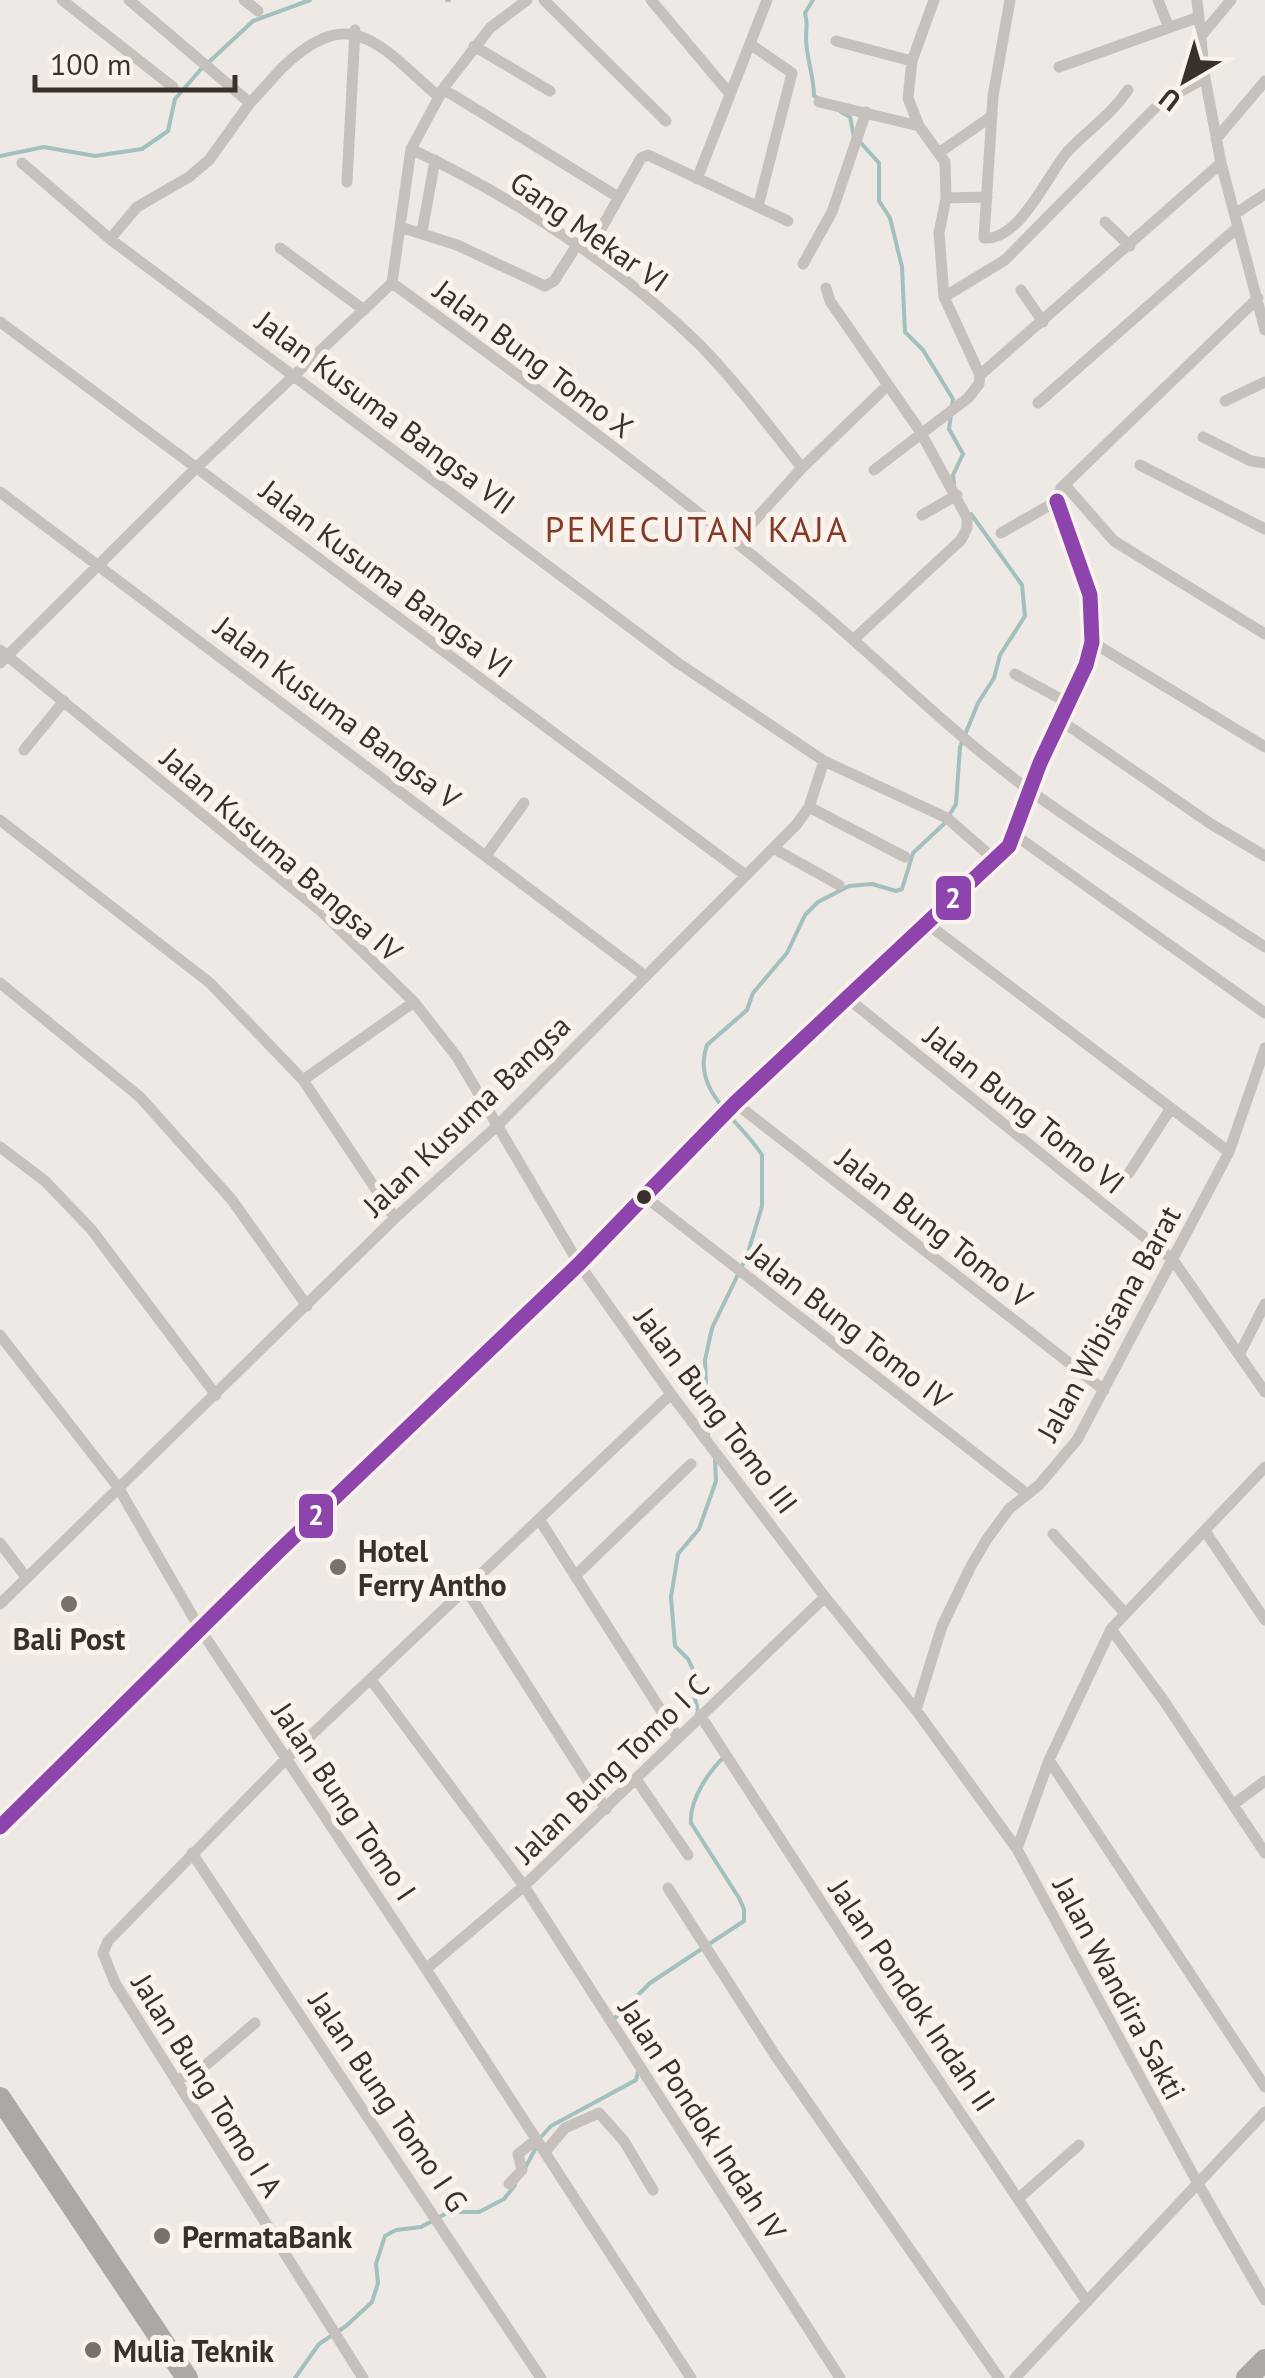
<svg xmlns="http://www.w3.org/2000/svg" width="1265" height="2378" viewBox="0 0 1265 2378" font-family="'PT Sans',sans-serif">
  <rect width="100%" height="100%" fill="#eee9e4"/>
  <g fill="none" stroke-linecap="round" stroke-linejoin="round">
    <path stroke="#a1c0be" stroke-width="4" d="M447 0H449
      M813 0 805 13C808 24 806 28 806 38 806 57 814 76 814 96L820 99
      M209 62 253 21 310 0
      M841 112 850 117 854 137
      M861 143 879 163V201L890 218 902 267 905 332 923 350 953 399 952 405
      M0 156 44 147 95 156 142 149 168 131 175 99 202 68
      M951 415 949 429 963 454 953 475 954 484
      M950 814 956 804 960 747 978 703 994 678 1000 655 1025 616 1022 585 971 514
      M708 1436 705 1360 712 1328 747 1256 762 1206V1155C741 1121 690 1091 707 1045L747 1010 753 993 787 953 805 915 818 902 849 886 872 884 896 891 902 889 913 853 946 822
      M698 1711 694 1695 696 1676 688 1659 675 1646 671 1597 678 1554 699 1529 716 1481 715 1459
      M613 2020 650 1983 744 1921V1909L739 1898 691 1823C689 1800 709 1771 725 1756
      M541 2137 551 2126 636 2080 638 2072
      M525 2168 537 2146
      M295 2378 319 2344 346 2326 372 2302 378 2283 376 2264 385 2236 396 2230 421 2227 449 2212H479L504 2199 515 2185"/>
    <path stroke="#c7c1bd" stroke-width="11" d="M62 0 173 87
      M129 0 250 103
      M244 0 258 11
      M544 0 666 121
      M651 0 730 94
      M1010 0 993 96 984 238C1020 241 1047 175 1068 151 1088 130 1111 115 1128 90
      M1158 0 1169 28
      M1197 0 1205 78 1221 163 1265 330
      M1201 36 1231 0
      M836 41 912 61
      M750 44 792 73 758 207
      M474 46 550 91
      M1059 67 1199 17
      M442 90 490 28 527 0
      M439 97 442 90 453 95 618 197
      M819 102 919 126
      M1216 139 1265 81
      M411 149C513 197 619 266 700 345 737 383 769 426 802 468
      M940 152 992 116
      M22 163 110 239 678 663 824 761 947 818 995 860
      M697 179 767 0
      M347 182 355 30
      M946 198 987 197
      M1235 214 1265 194
      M1105 222 1130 246
      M400 227 457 245 545 286 554 281 577 245
      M422 232 435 160
      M110 239 137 207 189 177 209 160 250 103 282 68C352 0 381 47 439 97
      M280 248 364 310
      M588 252 641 158 648 155 788 221
      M803 264 832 212 866 112
      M392 283C533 385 673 489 807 600 883 663 952 734 1032 792 1107 846 1187 896 1265 947
      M392 283 411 149 439 97
      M826 288 830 301 920 431 967 518V528L961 540 853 640
      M1021 290 1043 322
      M944 297 1005 260 1160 103 1205 78
      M0 322 744 874
      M980 375 1221 163
      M1225 401 1265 382
      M1038 403 1238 227
      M1203 437 1251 461 1265 463
      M1140 465 1265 529
      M874 470 968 398 979 384 980 375 944 297 939 233 946 198 945 162 919 126 908 98 912 61 934 0
      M1065 485 1114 541 1265 634
      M0 492 644 975
      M1057 501 1061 488 1258 298
      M922 515 957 495
      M1001 533 1057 501
      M735 542 802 468 888 385
      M1092 642 1265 747
      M0 650 322 912 414 1002 457 1057 579 1264 671 1394 825 1597 916 1710 1017 1849 1197 2182 1265 2300
      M0 663 197 467 392 283
      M1015 674 1068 703
      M1060 720 1211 824 1265 856
      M24 750 64 701
      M809 807 905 857
      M0 820 210 983 303 1080 395 1218
      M1015 835 1265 1013
      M773 848 839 885
      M487 854 524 803
      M925 922 1229 1152
      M0 983 140 1097 232 1200 307 1306
      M846 997 1173 1260 1265 1392
      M303 1080 414 1002
      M735 1103 1104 1390
      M0 1147 45 1181 91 1229 216 1395
      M1129 1173 1171 1108
      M644 1196 1026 1493
      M0 1335 118 1487 200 1629 426 1969 691 2378
      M1240 1353 1265 1304
      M539 1519 678 1737
      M1205 1531 1265 1620
      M1053 1534 1124 1612
      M0 1543 26 1577
      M575 1576 691 1464
      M466 1589 606 1809
      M0 1604 395 1218 496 1127 797 824 809 807 824 761
      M1111 1629 1164 1701 1265 1853
      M372 1681 524 1886 840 2378
      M916 1710 942 1626 971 1566 987 1539 1009 1509 1039 1485 1077 1440 1229 1152 1265 1048
      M700 1715 882 1996 1087 2302
      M1049 1760 1265 2087
      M636 1779 688 1855
      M1234 1804 1265 1781
      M0 1827 277 1553 579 1264 735 1103 1009 846 1040 763 1086 665 1092 642 1090 595 1057 501
      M1017 1849 1049 1760 1111 1629 1265 1467
      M192 1853 541 2378
      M668 1888 775 2055 999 2378
      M426 1969 524 1886 825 1597
      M176 2081 206 2065 255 2023
      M545 2152 565 2128 599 2113 624 2141 653 2190
      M509 2184 522 2170 518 2154 537 2139
      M1019 2198 1079 2145
      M363 2378 115 1983 103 1953 108 1941 286 1759 671 1394
      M1015 2378 1265 2112"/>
    <path stroke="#ada8a3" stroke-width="22" d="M0 2098 187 2378
      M1247 2378 1265 2360"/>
    <defs>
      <path id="bus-1" d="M0 1827 277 1553 579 1264 735 1103 1009 846 1040 763 1086 665 1092 642 1090 595 1057 501"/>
    </defs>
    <use href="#bus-1" stroke="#faf3ed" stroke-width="22"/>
    <use href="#bus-1" stroke="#8e44ad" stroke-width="15"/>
  </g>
  <circle fill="#392f2b" stroke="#faf3ed" stroke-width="4" cx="644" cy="1197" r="9"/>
  <g fill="#78706c" stroke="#faf3ed" stroke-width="4">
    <circle cx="338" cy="1567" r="10"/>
    <circle cx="69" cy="1604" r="10"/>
    <circle cx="162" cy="2236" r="10"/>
    <circle cx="93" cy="2350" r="10"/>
  </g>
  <g text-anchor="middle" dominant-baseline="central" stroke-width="10" stroke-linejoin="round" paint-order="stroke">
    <g font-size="30" fill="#392f2b" stroke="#faf3ed">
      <text transform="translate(590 231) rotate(35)">Gang Mekar VI</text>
      <text transform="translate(534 358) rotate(37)">Jalan Bung Tomo X</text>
      <text transform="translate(386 412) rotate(37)">Jalan Kusuma Bangsa VII</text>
      <text transform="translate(387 578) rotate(37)">Jalan Kusuma Bangsa VI</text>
      <text transform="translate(338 712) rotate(37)">Jalan Kusuma Bangsa V</text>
      <text transform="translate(282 854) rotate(41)">Jalan Kusuma Bangsa IV</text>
      <text transform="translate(1025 1109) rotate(39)">Jalan Bung Tomo VI</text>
      <text transform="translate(466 1115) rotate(-44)">Jalan Kusuma Bangsa</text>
      <text transform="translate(935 1227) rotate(38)">Jalan Bung Tomo V</text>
      <text transform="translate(1108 1323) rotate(-61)">Jalan Wibisana Barat</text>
      <text transform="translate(850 1325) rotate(38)">Jalan Bung Tomo IV</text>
      <text transform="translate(717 1410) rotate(53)">Jalan Bung Tomo III</text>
      <text transform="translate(611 1768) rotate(-44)">Jalan Bung Tomo I C</text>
      <text transform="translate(345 1801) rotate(56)">Jalan Bung Tomo I</text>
      <text transform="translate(1120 1988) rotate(62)">Jalan Wandira Sakti</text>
      <text transform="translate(913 1995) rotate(56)">Jalan Pondok Indah II</text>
      <text transform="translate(208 2085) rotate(58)">Jalan Bung Tomo I A</text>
      <text transform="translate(389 2101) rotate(56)">Jalan Bung Tomo I G</text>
      <text transform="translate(703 2119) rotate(57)">Jalan Pondok Indah IV</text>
    </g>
    <g font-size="30" font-weight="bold" fill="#392f2b" stroke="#faf3ed" text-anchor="start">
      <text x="358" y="1550">Hotel<tspan x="358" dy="34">Ferry Antho</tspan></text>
      <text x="69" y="1638" text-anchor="middle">Bali Post</text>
      <text x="182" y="2236">PermataBank</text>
      <text x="113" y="2350">Mulia Teknik</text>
    </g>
    <g font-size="35" letter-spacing="2.5" fill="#843a27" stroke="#faf3ed">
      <text x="697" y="529">PEMECUTAN KAJA</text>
    </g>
  </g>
  <g stroke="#faf3ed" stroke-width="4">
    <rect x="934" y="874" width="39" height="48" rx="10" fill="#8e44ad"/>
    <rect x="297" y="1492" width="38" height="48" rx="10" fill="#8e44ad"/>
  </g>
  <g font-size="28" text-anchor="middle" font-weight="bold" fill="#fff">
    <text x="953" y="908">2</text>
    <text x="316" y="1525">2</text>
  </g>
  <g transform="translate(1185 80) rotate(218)" stroke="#faf3ed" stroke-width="8" paint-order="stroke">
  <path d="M0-8L18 38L0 25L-18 38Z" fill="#392f2b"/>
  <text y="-15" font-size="28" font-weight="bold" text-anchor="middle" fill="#392f2b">U</text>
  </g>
  <path d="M35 75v15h200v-15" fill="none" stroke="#392f2b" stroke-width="5"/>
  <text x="50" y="75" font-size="30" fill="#392f2b" stroke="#faf3ed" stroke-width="8" paint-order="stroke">100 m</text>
</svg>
